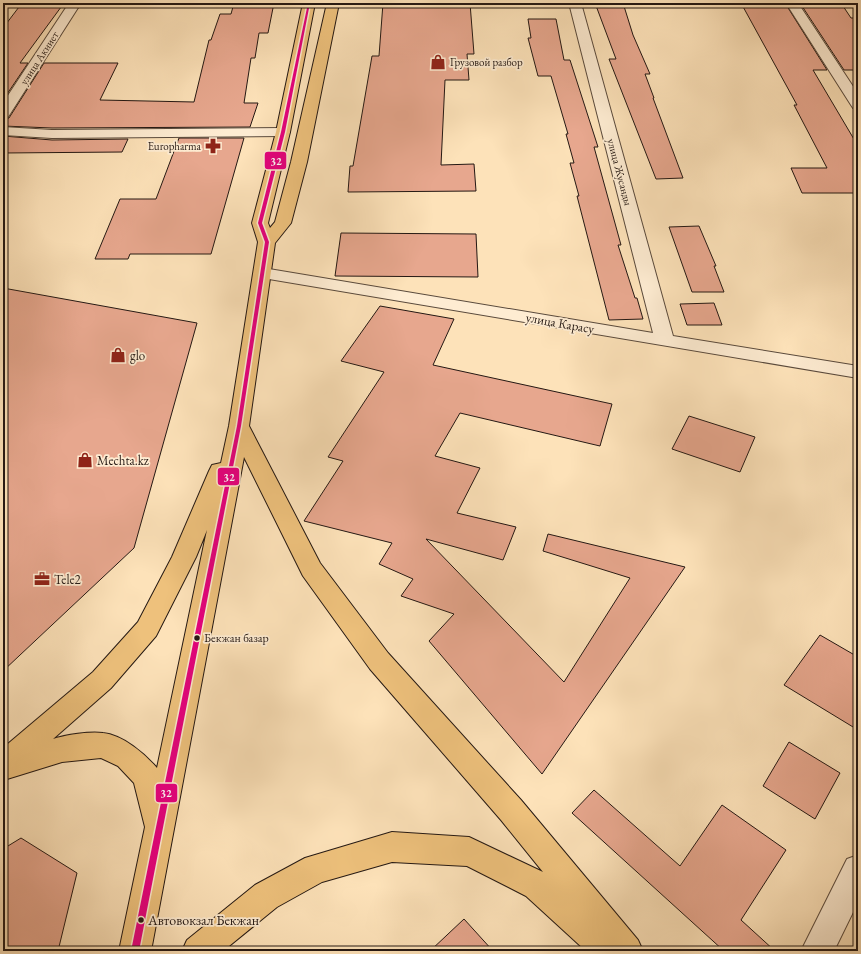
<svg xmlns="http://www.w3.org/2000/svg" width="861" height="954" viewBox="0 0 861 954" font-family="'EB Garamond',serif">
  <rect width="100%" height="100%" fill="#fde2b9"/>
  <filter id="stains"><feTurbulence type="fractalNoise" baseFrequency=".005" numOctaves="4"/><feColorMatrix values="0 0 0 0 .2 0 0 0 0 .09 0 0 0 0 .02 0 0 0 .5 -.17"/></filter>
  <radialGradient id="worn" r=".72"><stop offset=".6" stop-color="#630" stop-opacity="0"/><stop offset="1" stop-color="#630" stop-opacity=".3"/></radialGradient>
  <path fill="#e7a78e" stroke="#241813" d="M22 3H64L20 63H28L3 100V28Z
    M234 3H274L268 33H259L255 58H251L244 103H258L250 127 52 128 3 126V119L9 118 44 63H118L100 100 194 102 209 40H211L220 14H231Z
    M383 3H470L474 54H467L469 80H445L441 165 474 164 476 191 348 192 350 166H353L372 56H379Z
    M595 3H623L633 35 650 74H645L654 98H653L683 178 656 179 609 59H616Z
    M741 3H785L827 70H813L858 146V193H802L791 168H827L794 105H797Z
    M800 3H841L851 18H858V70H844Z
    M528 19H556L564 60H570L598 147H594L621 245H618L635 298H637L643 319 609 320 577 196H579L570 163H574L566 134H568L551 76H538L528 38H531Z
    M3 136 52 140 128 139 122 152 3 153Z
    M179 138H244L211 254H130L128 259H95L120 199H156Z
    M699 226 716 266H714L724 292H692L669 227Z
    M341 233 476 234 478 277 335 276Z
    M3 288 197 323 134 548 3 671Z
    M714 303 722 325H687L680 304Z
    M380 306 454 319 433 365 612 404 600 446 460 413 435 456 480 468 457 513 516 527 503 560 426 539 564 682 630 578 543 551 548 534 685 567 542 774 429 641 454 614 401 596 413 579 379 564 392 543 304 521 343 461 328 457 384 372 341 361Z
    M689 416 755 437 740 472 672 449Z
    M820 635 858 657V730L784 685Z
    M789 742 840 773 815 819 763 786Z
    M594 790 680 866 722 805 786 850 741 920 775 951H724L572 813Z
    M21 838 77 873 58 951H3V849Z
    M464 919 493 951H430Z"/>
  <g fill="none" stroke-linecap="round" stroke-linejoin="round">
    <defs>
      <path id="minor" d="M69 3H81L10 114 8 117 3 118V103Z
        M569 3H581L673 336 858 366V378L257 277 254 273 257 269 263 268 653 333Z
        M786 3H798L858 94V109L853 108 851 105Z
        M3 127 52 130 283 128 288 129 290 132 288 135 283 136 52 138 3 135Z
        M858 855V902L834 951H801L847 859Z"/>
      <path id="trunk" d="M303 3H315L290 132 268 223 270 228 275 222 291 162 327 3H339L307 162 291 223 275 243 249 426 320 563 388 653 521 800 638 940 643 951H586L526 896 467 866 392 862 322 882 277 907 223 951H182L187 940 255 885 305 858 392 832 469 837 543 872 501 820 370 669 303 576 244 457 151 951H119L145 827 134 783 118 766 101 758 62 762 7 779 3 778V748L93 672 138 622 172 557 209 471 212 465 221 463 229 426 258 242 252 223 276 132ZM207 530 157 768C145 754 123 735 103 733 90 731 65 735 53 739L111 688 156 636 196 557Z"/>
    </defs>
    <use href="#minor" stroke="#5a4a3c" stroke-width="2"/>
    <use href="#trunk" stroke="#241813" stroke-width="2"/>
    <use href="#minor" fill="#feecd2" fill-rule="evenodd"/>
    <use href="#trunk" fill="#eec17c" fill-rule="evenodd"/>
    <defs>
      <path id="bus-1" d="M308 3H310L285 132 262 223 269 242 241 426 139 951H131L237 426 265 242 258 223 281 132Z"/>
    </defs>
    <use href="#bus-1" stroke="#feecd2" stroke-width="3"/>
    <use href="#bus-1" fill="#e5007d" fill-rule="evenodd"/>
  </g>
  <defs>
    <symbol id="shop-bare" viewBox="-9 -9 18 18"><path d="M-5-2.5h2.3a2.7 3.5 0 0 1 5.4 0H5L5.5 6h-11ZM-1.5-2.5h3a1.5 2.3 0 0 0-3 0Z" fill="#8f2418" stroke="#feecd2" stroke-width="2.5" paint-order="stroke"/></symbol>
    <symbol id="pharmacy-bare" viewBox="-9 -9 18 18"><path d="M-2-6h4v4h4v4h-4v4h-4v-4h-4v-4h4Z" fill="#8f2418" stroke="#feecd2" stroke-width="2.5" paint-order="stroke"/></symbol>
    <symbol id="office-bare" viewBox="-9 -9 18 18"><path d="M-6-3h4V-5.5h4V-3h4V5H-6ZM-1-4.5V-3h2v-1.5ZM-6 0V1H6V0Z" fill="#8f2418" stroke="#feecd2" stroke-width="2.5" paint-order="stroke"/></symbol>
  </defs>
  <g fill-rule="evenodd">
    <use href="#shop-bare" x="427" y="51" width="22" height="22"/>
    <use href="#pharmacy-bare" x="202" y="135" width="22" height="22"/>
    <use href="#shop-bare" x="107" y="344" width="22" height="22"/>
    <use href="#shop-bare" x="74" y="449" width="22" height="22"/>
    <use href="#office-bare" x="31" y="568" width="22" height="22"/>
  </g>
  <g fill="#241813" stroke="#feecd2" stroke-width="1.5">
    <circle cx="197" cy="638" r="3.5"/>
    <circle cx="141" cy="920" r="3.5"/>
  </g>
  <g text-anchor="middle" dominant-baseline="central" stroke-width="3.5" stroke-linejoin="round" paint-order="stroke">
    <g font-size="11" fill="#241813" stroke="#feecd2">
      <text transform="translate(39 58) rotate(-57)">улица Акниет</text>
      <text transform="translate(620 172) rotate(75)">улица Жусанды</text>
    </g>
    <g font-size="11" fill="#241813" stroke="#feecd2" text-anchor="start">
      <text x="450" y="62">Грузовой разбор</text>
      <text x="201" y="146" text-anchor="end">Europharma</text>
    </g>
    <g font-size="12" fill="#241813" stroke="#feecd2" text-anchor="start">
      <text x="204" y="638">Бекжан базар</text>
    </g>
    <g font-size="13" fill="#241813" stroke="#feecd2">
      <text transform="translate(560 323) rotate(10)">улица Карасу</text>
    </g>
    <g font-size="13" fill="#241813" stroke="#feecd2" text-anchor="start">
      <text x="130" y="355">glo</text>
      <text x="97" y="460">Mechta.kz</text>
      <text x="54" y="579">Tele2</text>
    </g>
    <g font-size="14" fill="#241813" stroke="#feecd2" text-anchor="start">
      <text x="148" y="920">Автовокзал Бекжан</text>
    </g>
  </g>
  <g stroke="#feecd2" stroke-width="1.5">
    <rect x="264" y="151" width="23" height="19" rx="4" fill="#e5007d"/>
    <rect x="217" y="467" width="23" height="19" rx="4" fill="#e5007d"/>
    <rect x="155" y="783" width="23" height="20" rx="4" fill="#e5007d"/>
  </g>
  <g font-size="11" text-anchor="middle" font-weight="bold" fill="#fff">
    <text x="276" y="165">32</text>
    <text x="229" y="481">32</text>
    <text x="166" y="797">32</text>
  </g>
  <rect width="861" height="954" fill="none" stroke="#fde2b9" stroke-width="16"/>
  <rect x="4" y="4" width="853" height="946" fill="none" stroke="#241813" stroke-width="2"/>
  <rect x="8" y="8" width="845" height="938" fill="none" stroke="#241813"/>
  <rect width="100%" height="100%" filter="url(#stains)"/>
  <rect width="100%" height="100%" fill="url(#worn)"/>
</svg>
